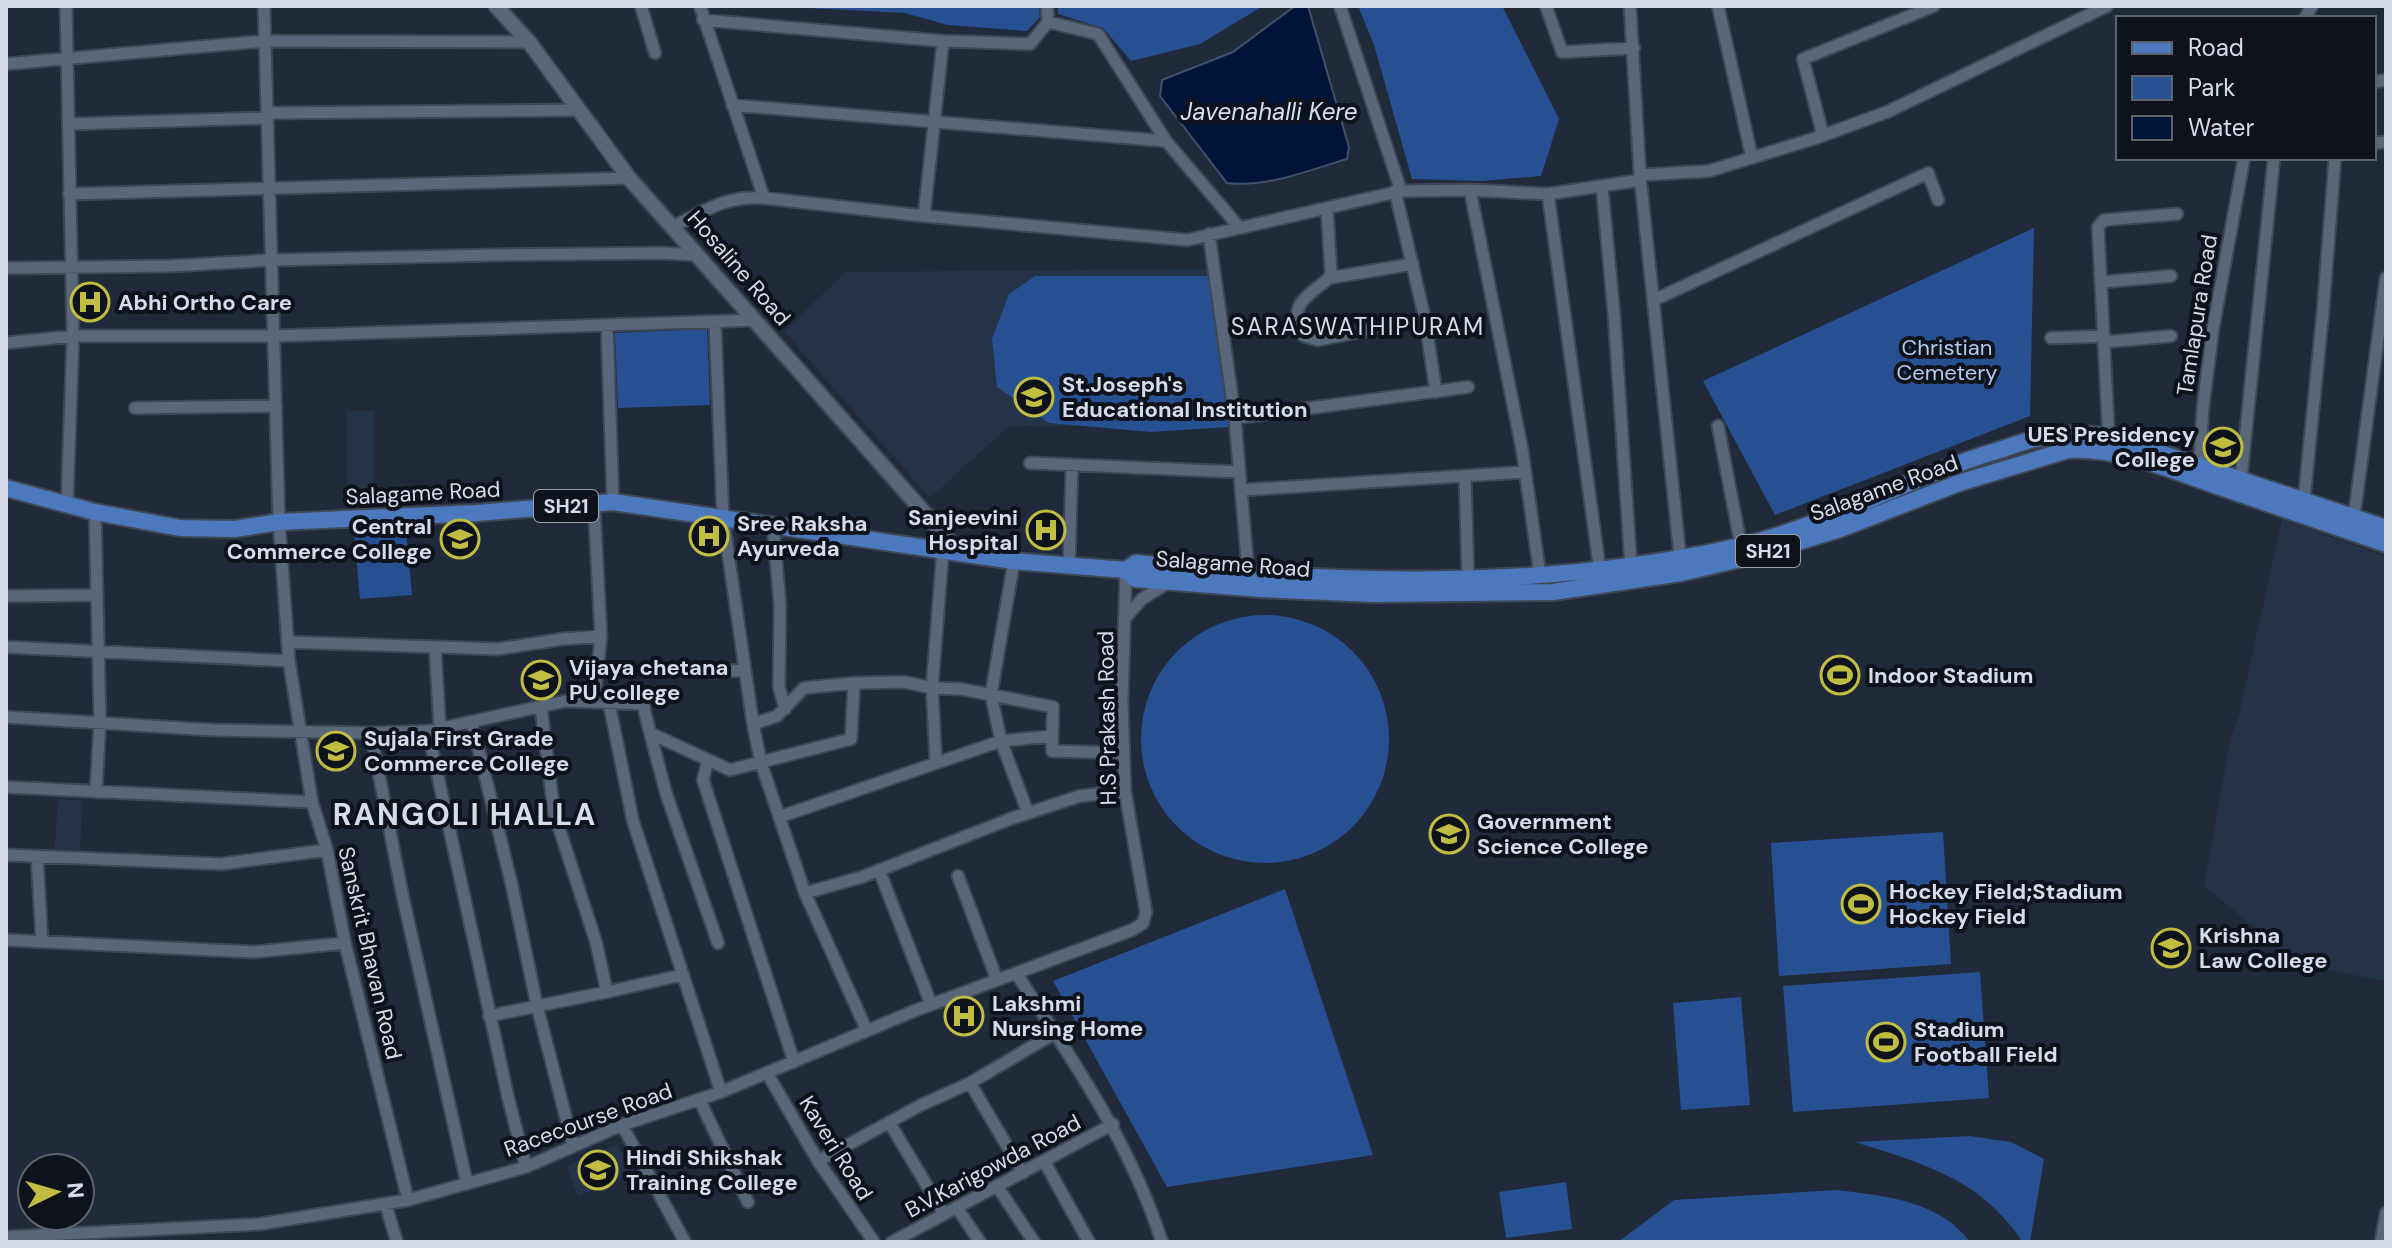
<svg xmlns="http://www.w3.org/2000/svg" width="2392" height="1248" viewBox="0 0 2392 1248" font-family="'DM Sans',sans-serif">
  <rect width="100%" height="100%" fill="#202a3a"/>
  <path fill="#253348" d="M1209 269 1229 427 1009 426 930 498 784 331 846 272Z
    M347 411H374V488L347 489Z
    M2208 429 2242 432 2238 467 2205 461Z
    M2282 519 2386 557V981L2300 965 2204 886 2230 741 2239 715Z
    M58 799 82 801 80 857 54 856Z
    M618 1144 631 1174 578 1196 566 1166Z"/>
  <path fill="#265091" d="M770 6H1039L1040 17 1027 31 948 25 905 13Z
    M1058 6H1263L1200 44 1131 61 1103 28 1058 14Z
    M1358 6H1502L1559 119 1541 176 1481 181 1412 179 1374 45Z
    M2034 228 2030 416 1775 515 1703 381Z
    M1035 276H1210L1229 427 1151 432 1049 423 997 387 992 339 1009 294Z
    M707 329 710 405 618 408 615 333Z
    M406 528 412 595 360 599 354 532Z
    M1141 739a124 124 0 1 1 248 0a124 124 0 1 1-248 0Z
    M1943 832 1951 964 1779 976 1771 843Z
    M1285 889 1373 1155 1167 1187 1053 981Z
    M1980 972 1989 1098 1793 1112 1783 986Z
    M1741 997 1750 1105 1681 1110 1673 1003Z
    M1969 1136 2011 1142 2044 1159 2030 1242H2022C2018 1233 2010 1225 2003 1217 1965 1174 1908 1159 1855 1142Z
    M1566 1182 1572 1229 1506 1238 1499 1192Z
    M1837 1190C1884 1196 1939 1200 1970 1242H1618L1674 1200Z"/>
  <path fill="#001438" stroke="#40506d" stroke-width="2" d="M1295 6H1308L1349 147 1347 159C1309 170 1267 188 1227 183L1160 96 1162 80 1233 52Z"/>
  <g fill="none" stroke-linecap="round" stroke-linejoin="round">
    <defs>
      <path id="street" d="M66 6 73 336 67 504
        M264 6 279 522 289 661 312 802 327 850 345 943 408 1200
        M641 6 655 53
        M1340 6 1401 191 1470 190 1522 449 1540 575
        M1546 6 1562 52 1634 48
        M1630 6 1640 175 1680 556
        M1718 6 1752 158
        M2305 18 2312 6
        M703 20 943 41 1030 44 1048 22 1047 6
        M1048 22 1098 34 1166 141
        M943 41 924 216 1187 240 1401 191
        M6 64 265 41 529 42
        M2374 82 2386 80
        M732 105 1166 141 1239 227
        M267 113 578 110
        M69 124 267 118
        M1823 135 1803 59 1934 6
        M2374 143 2386 142
        M1640 175 1709 171 1816 138 1887 112 2107 6
        M1602 186 1614 314 1631 567
        M1470 190 1548 194
        M1395 191 1425 319 1436 392
        M69 194 629 178
        M764 198 924 216
        M1327 209 1331 273 1329 278C1308 297 1286 303 1304 336L1318 340 1425 319
        M674 226C706 210 728 195 764 198L700 6
        M1209 234 1235 418 1241 490
        M6 268 171 266 272 260 494 255 661 253 696 255
        M1329 278 1413 264
        M2102 282 2171 276
        M1654 300 1928 173 1938 200
        M715 322 723 518 753 724 761 763 805 893 862 877 1010 819 1080 796 1125 791
        M607 325 613 502
        M2051 338 2104 336
        M2105 342 2171 336
        M6 343 73 336H274L756 320
        M135 408 276 406
        M1235 418 1468 387
        M1718 426 1741 546
        M2109 443 2098 227 2104 220 2177 214
        M1030 463 1239 472
        M2199 470 2203 407 2213 329 2244 158
        M1465 476 1468 577
        M2241 479 2274 158
        M2304 500 2323 311 2335 158
        M594 504 601 636
        M95 512 100 721 96 792
        M2354 517 2386 278
        M773 525 780 605 779 687 785 709
        M1014 561 991 695 1001 741 1028 813
        M1069 567 1072 467
        M1600 571 1548 194 1641 180
        M1249 580 1241 490 1525 472
        M6 596 96 595
        M1125 618 1142 599 1169 582
        M288 642 498 649 563 639 601 636 594 702
        M6 647 289 661
        M435 647 440 729
        M672 669 713 672 745 670
        M609 703 633 821 721 1092
        M541 707 554 812 596 942 607 992 682 975
        M6 717 213 730 371 733 428 731 566 701 643 704 650 733 730 770 851 739 854 683 904 682 932 688 961 689 1053 707 1052 751 1123 753
        M472 722 512 886 537 1006 489 1016
        M753 724 777 716 804 688 854 683
        M428 731 508 1097 526 1167
        M371 733 402 893 467 1184
        M650 733 666 793 718 943
        M708 760 703 780 794 1062
        M936 763 932 688 943 549
        M6 787 312 802
        M779 817 1001 741 1052 736
        M6 855 221 864 327 850
        M37 856 42 942
        M879 870 931 1004
        M958 876 997 980
        M805 893 867 1031
        M6 940 254 952 345 943
        M1016 973C1073 1061 1130 1142 1162 1242
        M767 1073 818 1161 874 1242
        M970 1083 1023 1173
        M700 1101 748 1202
        M889 1122 944 1214
        M622 1125 685 1242
        M573 1145 537 1006 607 992
        M818 1161 921 1105 970 1083 1055 1033
        M1044 1161 1089 1242
        M997 1186 1034 1242
        M386 1206 397 1242
        M957 1208 980 1242
        M6 1237 260 1224 408 1200 526 1167 622 1125 721 1092 914 1011 1132 930 1143 923 1146 912 1125 791 1122 702 1126 570
        M892 1242 1113 1124
        M2381 1242 2386 1213"/>
      <path id="secondary" d="M496 6 529 42 629 178 958 551"/>
      <path id="primary" d="M6 488 95 512 180 528 235 529 279 522 477 513 613 502 1014 561 1126 570 1136 579 1261 589 1374 594 1553 592 1681 573 1749 557 1840 529 1959 483 2068 450C2120 447 2174 471 2223 488 2277 507 2332 525 2386 544
        M1126 570 1136 563C1336 584 1544 591 1740 546 1829 525 1909 477 1996 451 2013 446 2031 438 2049 436 2069 433 2089 434 2109 436L2386 528"/>
    </defs>
    <use href="#street" stroke="#3e4755" stroke-width="15"/>
    <use href="#secondary" stroke="#3e4755" stroke-width="18"/>
    <use href="#primary" stroke="#3e4755" stroke-width="20"/>
    <use href="#street" stroke="#5a6679" stroke-width="11"/>
    <use href="#secondary" stroke="#5a6679" stroke-width="14"/>
    <use href="#primary" stroke="#4c79bd" stroke-width="16"/>
  </g>
  <defs>
    <symbol id="hospital-ring" viewBox="-11 -11 22 22"><circle r="9.5" fill="#0e121a" stroke="#c0be41" stroke-width="1.5"/><path d="M-5-5h3v3.5h4V-5h3V5h-3V1.5h-4V5h-3Z" fill="#c0be41"/></symbol>
    <symbol id="school-ring" viewBox="-11 -11 22 22"><circle r="9.5" fill="#0e121a" stroke="#c0be41" stroke-width="1.5"/><path d="M0-5L7-2L0 1L-7-2ZM-4 1L0 2.5L4 1V4Q0 6-4 4Z" fill="#c0be41"/></symbol>
    <symbol id="university-ring" viewBox="-11 -11 22 22"><circle r="9.5" fill="#0e121a" stroke="#c0be41" stroke-width="1.5"/><path d="M0-5L7-2L0 1L-7-2ZM-4 1L0 2.5L4 1V4Q0 6-4 4Z" fill="#c0be41"/></symbol>
    <symbol id="stadium-ring" viewBox="-11 -11 22 22"><circle r="9.5" fill="#0e121a" stroke="#c0be41" stroke-width="1.5"/><path d="M0-5a6.5 5 0 1 0 0 10a6.5 5 0 1 0 0-10ZM-3.5-1.8h7v3.6h-7Z" fill="#c0be41"/></symbol>
  </defs>
  <g fill-rule="evenodd">
    <use href="#hospital-ring" x="68" y="280" width="44" height="44"/>
    <use href="#school-ring" x="1012" y="375" width="44" height="44"/>
    <use href="#university-ring" x="2201" y="425" width="44" height="44"/>
    <use href="#hospital-ring" x="1024" y="508" width="44" height="44"/>
    <use href="#hospital-ring" x="687" y="514" width="44" height="44"/>
    <use href="#university-ring" x="438" y="517" width="44" height="44"/>
    <use href="#stadium-ring" x="1818" y="653" width="44" height="44"/>
    <use href="#university-ring" x="519" y="658" width="44" height="44"/>
    <use href="#university-ring" x="314" y="729" width="44" height="44"/>
    <use href="#university-ring" x="1427" y="812" width="44" height="44"/>
    <use href="#stadium-ring" x="1839" y="882" width="44" height="44"/>
    <use href="#university-ring" x="2149" y="926" width="44" height="44"/>
    <use href="#hospital-ring" x="942" y="994" width="44" height="44"/>
    <use href="#stadium-ring" x="1864" y="1020" width="44" height="44"/>
    <use href="#university-ring" x="576" y="1148" width="44" height="44"/>
  </g>
  <g text-anchor="middle" dominant-baseline="central" stroke-width="8" stroke-linejoin="round" paint-order="stroke">
    <g fill="#0e121a" stroke="#9aa0aa" stroke-width="2">
      <rect x="534" y="490" width="64" height="32" rx="6"/>
      <rect x="1736" y="535" width="64" height="32" rx="6"/>
    </g>
    <g font-size="20" font-weight="bold" fill="#d6dde8">
      <text x="566" y="506">SH21</text>
      <text x="1768" y="551">SH21</text>
    </g>
    <g font-size="22" fill="#d6dde8" stroke="#0e121a">
      <text transform="translate(739 268) rotate(49)">Hosaline Road</text>
      <text transform="translate(2197 315) rotate(-81)">Tamlapura Road</text>
      <text transform="translate(1884 488) rotate(-20)">Salagame Road</text>
      <text transform="translate(423 493) rotate(-3)">Salagame Road</text>
      <text transform="translate(1233 564) rotate(4)">Salagame Road</text>
      <text transform="translate(1107 718) rotate(-91)">H.S Prakash Road</text>
      <text transform="translate(370 953) rotate(77)">Sanskrit Bhavan Road</text>
      <text transform="translate(588 1120) rotate(-20)">Racecourse Road</text>
      <text transform="translate(836 1148) rotate(58)">Kaveri Road</text>
      <text transform="translate(993 1166) rotate(-28)">B.V.Karigowda Road</text>
    </g>
    <g font-size="22" font-weight="bold" fill="#d6dde8" stroke="#0e121a" text-anchor="start">
      <text x="118" y="302">Abhi Ortho Care</text>
      <text x="1062" y="384">St.Joseph's<tspan x="1062" dy="25">Educational Institution</tspan></text>
      <text x="2195" y="434" text-anchor="end">UES Presidency<tspan x="2195" dy="25">College</tspan></text>
      <text x="1018" y="517" text-anchor="end">Sanjeevini<tspan x="1018" dy="25">Hospital</tspan></text>
      <text x="737" y="523">Sree Raksha<tspan x="737" dy="25">Ayurveda</tspan></text>
      <text x="432" y="526" text-anchor="end">Central<tspan x="432" dy="25">Commerce College</tspan></text>
      <text x="569" y="667">Vijaya chetana<tspan x="569" dy="25">PU college</tspan></text>
      <text x="1868" y="675">Indoor Stadium</text>
      <text x="364" y="738">Sujala First Grade<tspan x="364" dy="25">Commerce College</tspan></text>
      <text x="1477" y="821">Government<tspan x="1477" dy="25">Science College</tspan></text>
      <text x="1889" y="891">Hockey Field;Stadium<tspan x="1889" dy="25">Hockey Field</tspan></text>
      <text x="2199" y="935">Krishna<tspan x="2199" dy="25">Law College</tspan></text>
      <text x="992" y="1003">Lakshmi<tspan x="992" dy="25">Nursing Home</tspan></text>
      <text x="1914" y="1029">Stadium<tspan x="1914" dy="25">Football Field</tspan></text>
      <text x="626" y="1157">Hindi Shikshak<tspan x="626" dy="25">Training College</tspan></text>
    </g>
    <g font-size="22" fill="#b1cbf3" stroke="#0e121a">
      <text x="1947" y="347">Christian<tspan x="1947" dy="25">Cemetery</tspan></text>
    </g>
    <g font-size="24" font-style="italic" fill="#d3e1f5" stroke="#0e121a">
      <text x="1269" y="111">Javenahalli Kere</text>
    </g>
    <g font-size="24" letter-spacing="2" fill="#d6dde8" stroke="#0e121a">
      <text x="1358" y="326">SARASWATHIPURAM</text>
    </g>
    <g font-size="30" font-weight="bold" letter-spacing="2" fill="#d6dde8" stroke="#0e121a">
      <text x="465" y="814">RANGOLI HALLA</text>
    </g>
  </g>
  <rect width="2392" height="1248" fill="none" stroke="#d6dde8" stroke-width="16"/>
  <rect x="2116" y="16" width="260" height="144" fill="#0e121a" stroke="#5e636c" stroke-width="2"/>
  <rect x="2132" y="42" width="40" height="12" fill="#4c79bd" stroke="#5e636c" stroke-width="2"/>
  <text x="2188" y="56" font-size="24" fill="#d6dde8">Road</text>
  <rect x="2132" y="76" width="40" height="24" fill="#265091" stroke="#5e636c" stroke-width="2"/>
  <text x="2188" y="96" font-size="24" fill="#d6dde8">Park</text>
  <rect x="2132" y="116" width="40" height="24" fill="#001438" stroke="#5e636c" stroke-width="2"/>
  <text x="2188" y="136" font-size="24" fill="#d6dde8">Water</text>
  <g transform="translate(56 1192) rotate(85)"><circle r="38" fill="#0e121a" stroke="#5e636c" stroke-width="2"/>
  <path d="M0-6L14 30L0 20L-14 30Z" fill="#c0be41"/>
  <text y="-12" font-size="22" font-weight="bold" text-anchor="middle" fill="#d6dde8">N</text>
  </g>
</svg>
